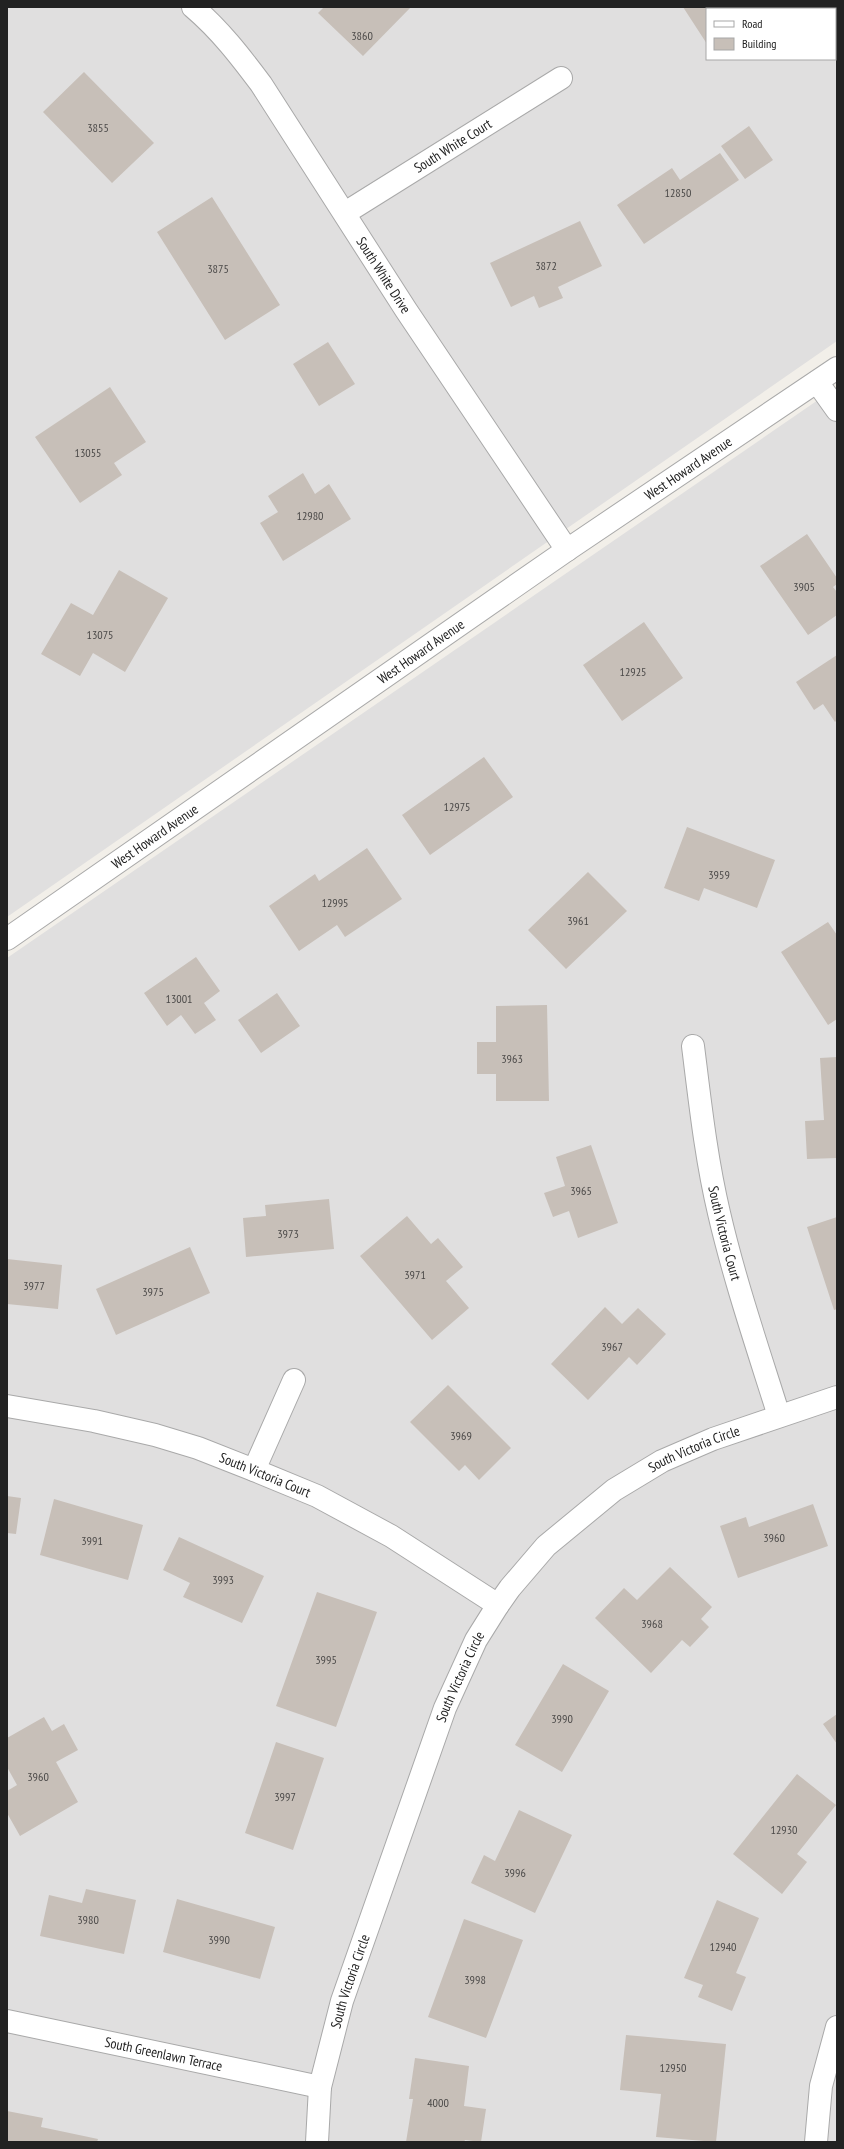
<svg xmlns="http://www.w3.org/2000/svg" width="844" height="2149" viewBox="0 0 844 2149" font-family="'PT Sans Narrow',sans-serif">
  <rect width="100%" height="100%" fill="#f2efe9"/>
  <path fill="#e0dfdf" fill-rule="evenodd" d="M7 7H837V341L7 917ZM707 9H835V59H707Z
    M837 387V2142H7V958Z"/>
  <path fill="#c7bfb8" d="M324 7H411L363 56 318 13Z
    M683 7H761L758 9H707V44Z
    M84 72 154 143 112 183 43 112Z
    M749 126 773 160 745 179 721 146Z
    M720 153 739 180 644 244 617 205 672 168 680 180Z
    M212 197 280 305 225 340 157 232Z
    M580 221 602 266 558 287 563 298 539 308 534 296 511 307 490 263Z
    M328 342 355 384 319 406 293 364Z
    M110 387 146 442 114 463 122 475 80 503 35 437Z
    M303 473 315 494 329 484 351 519 283 561 260 523 278 512 268 496Z
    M807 534 837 578V584L833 587 837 592V615L808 635 760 566Z
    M119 570 168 598 125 672 93 653 80 676 41 654 71 603 93 615Z
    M644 622 683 678 622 721 583 665Z
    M837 655V720L835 722 823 704 814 710 796 682Z
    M484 757 513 797 430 855 402 815Z
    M687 827 775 860 757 908 704 888 699 901 664 888Z
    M367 848 402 899 345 937 337 925 299 951 269 906 315 874 319 881Z
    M588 872 627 911 566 969 528 930Z
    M828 922 837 935V1019L828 1025 781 952Z
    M196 957 220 991 204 1003 216 1020 195 1034 181 1015 167 1026 144 993Z
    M277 993 300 1026 261 1053 238 1020Z
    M547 1005 549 1101H496V1074H477V1042H496V1006Z
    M837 1057V1158L807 1159 805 1121 824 1120 820 1058Z
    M591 1145 618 1223 578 1238 569 1211 553 1217 544 1193 565 1186 556 1157Z
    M329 1199 334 1249 246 1257 243 1218 266 1216 265 1205Z
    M407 1216 431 1244 438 1238 463 1267 446 1281 469 1308 432 1340 360 1256Z
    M837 1217V1309L834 1310 807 1227Z
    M190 1247 210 1293 116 1335 96 1289Z
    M7 1259 62 1265 58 1309 7 1304Z
    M605 1307 622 1324 638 1308 666 1334 637 1365 629 1357 588 1400 551 1364Z
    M448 1385 511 1448 479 1480 465 1465 459 1471 410 1422Z
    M7 1496 21 1498 16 1534 7 1533Z
    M54 1499 143 1525 128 1580 40 1555Z
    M813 1504 828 1546 738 1578 720 1526 746 1517 749 1527Z
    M179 1537 264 1576 242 1623 183 1597 190 1583 163 1570Z
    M670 1567 712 1607 701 1619 709 1627 690 1647 682 1640 651 1673 595 1618 624 1588 637 1600Z
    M317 1592 377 1612 336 1727 276 1706Z
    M563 1664 609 1691 562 1772 515 1745Z
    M837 1714V1744L823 1724Z
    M44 1717 52 1731 64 1724 78 1750 56 1762 78 1802 20 1836 7 1813V1791L17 1785 7 1767V1738Z
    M276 1742 324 1758 293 1850 245 1833Z
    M797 1774 836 1805 797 1854 807 1862 782 1894 733 1854Z
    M519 1810 572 1835 535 1913 471 1883 484 1855 495 1861Z
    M86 1889 136 1900 124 1954 40 1936 49 1895 82 1903Z
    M177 1899 275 1927 260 1979 163 1952Z
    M717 1900 759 1918 736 1973 746 1977 732 2011 698 1997 703 1985 684 1978Z
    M464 1919 523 1940 486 2038 428 2017Z
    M626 2035 726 2044 716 2142 656 2137 661 2094 620 2090Z
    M415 2058 469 2066 464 2106 486 2109 481 2142 465 2140 464 2142H406L413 2099H409Z
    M7 2111 43 2118 41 2127 98 2139 97 2142H7Z"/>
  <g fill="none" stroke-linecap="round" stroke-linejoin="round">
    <defs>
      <g id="minor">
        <path id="s1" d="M193 7C220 30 240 56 261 84L406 310 567 550"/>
        <path id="s2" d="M345 213 561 78"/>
        <path d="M817 382 837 410"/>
        <path id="s3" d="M693 1046C700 1102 706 1158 719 1213 735 1282 758 1349 779 1416"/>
        <path id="s4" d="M7 1406 94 1421 155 1435 198 1448 254 1470 317 1496 391 1536 498 1605"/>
        <path d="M254 1470 294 1380"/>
        <path id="s5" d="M7 2021 320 2087"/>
        <path id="s6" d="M317 2142 320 2087 342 2001 445 1708 476 1640 498 1605 510 1588 546 1546 614 1490 662 1461 713 1439 837 1397"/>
        <path d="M816 2142 821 2086 837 2027"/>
      </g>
      <g id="tertiary">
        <path id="s7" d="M7 939 567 550 837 368"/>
      </g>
    </defs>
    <use href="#minor" stroke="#a9a9a9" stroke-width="24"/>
    <use href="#tertiary" stroke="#a9a9a9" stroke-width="24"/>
    <use href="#minor" stroke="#fff" stroke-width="22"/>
    <use href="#tertiary" stroke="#fff" stroke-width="22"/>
  </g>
  <g text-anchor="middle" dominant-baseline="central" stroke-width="3" stroke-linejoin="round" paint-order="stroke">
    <g font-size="12" fill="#4b4948">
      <text x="362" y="35">3860</text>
      <text x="98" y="127">3855</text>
      <text x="678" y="192">12850</text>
      <text x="546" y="265">3872</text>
      <text x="218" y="268">3875</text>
      <text x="88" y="452">13055</text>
      <text x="310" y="515">12980</text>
      <text x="804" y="586">3905</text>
      <text x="100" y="634">13075</text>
      <text x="633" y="671">12925</text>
      <text x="457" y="806">12975</text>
      <text x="719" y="874">3959</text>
      <text x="335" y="902">12995</text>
      <text x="578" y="920">3961</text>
      <text x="179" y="998">13001</text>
      <text x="512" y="1058">3963</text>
      <text x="581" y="1190">3965</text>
      <text x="288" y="1233">3973</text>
      <text x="415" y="1274">3971</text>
      <text x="34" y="1285">3977</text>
      <text x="153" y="1291">3975</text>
      <text x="612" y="1346">3967</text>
      <text x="461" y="1435">3969</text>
      <text x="774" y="1537">3960</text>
      <text x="92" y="1540">3991</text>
      <text x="223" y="1579">3993</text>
      <text x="652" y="1623">3968</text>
      <text x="326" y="1659">3995</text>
      <text x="562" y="1718">3990</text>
      <text x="38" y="1776">3960</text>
      <text x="285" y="1796">3997</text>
      <text x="784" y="1829">12930</text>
      <text x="515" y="1872">3996</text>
      <text x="88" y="1919">3980</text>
      <text x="219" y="1939">3990</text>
      <text x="723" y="1946">12940</text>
      <text x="475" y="1979">3998</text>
      <text x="673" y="2067">12950</text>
      <text x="438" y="2102">4000</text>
    </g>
    <g font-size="14" fill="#222" stroke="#fff">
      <text stroke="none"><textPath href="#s2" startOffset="127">South White Court</textPath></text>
      <text stroke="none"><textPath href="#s1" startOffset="330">South White Drive</textPath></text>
      <text stroke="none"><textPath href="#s7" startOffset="828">West Howard Avenue</textPath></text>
      <text stroke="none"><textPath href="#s7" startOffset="504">West Howard Avenue</textPath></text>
      <text stroke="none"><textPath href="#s7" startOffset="180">West Howard Avenue</textPath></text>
      <text stroke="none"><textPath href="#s3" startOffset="190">South Victoria Court</textPath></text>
      <text stroke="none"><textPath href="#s6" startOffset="825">South Victoria Circle</textPath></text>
      <text stroke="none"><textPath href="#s4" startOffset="268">South Victoria Court</textPath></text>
      <text stroke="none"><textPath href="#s6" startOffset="489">South Victoria Circle</textPath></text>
      <text stroke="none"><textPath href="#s6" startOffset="165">South Victoria Circle</textPath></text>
      <text stroke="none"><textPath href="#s5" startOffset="160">South Greenlawn Terrace</textPath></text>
    </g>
  </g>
  <rect width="844" height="2149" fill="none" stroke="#222222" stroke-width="16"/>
  <rect x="706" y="8" width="130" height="52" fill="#ffffff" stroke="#a7a7a7"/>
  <rect x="714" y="21" width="20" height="6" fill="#ffffff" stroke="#a7a7a7"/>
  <text x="742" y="28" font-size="12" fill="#222222">Road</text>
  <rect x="714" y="38" width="20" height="12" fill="#c7bfb8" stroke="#a7a7a7"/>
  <text x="742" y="48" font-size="12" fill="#222222">Building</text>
</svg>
